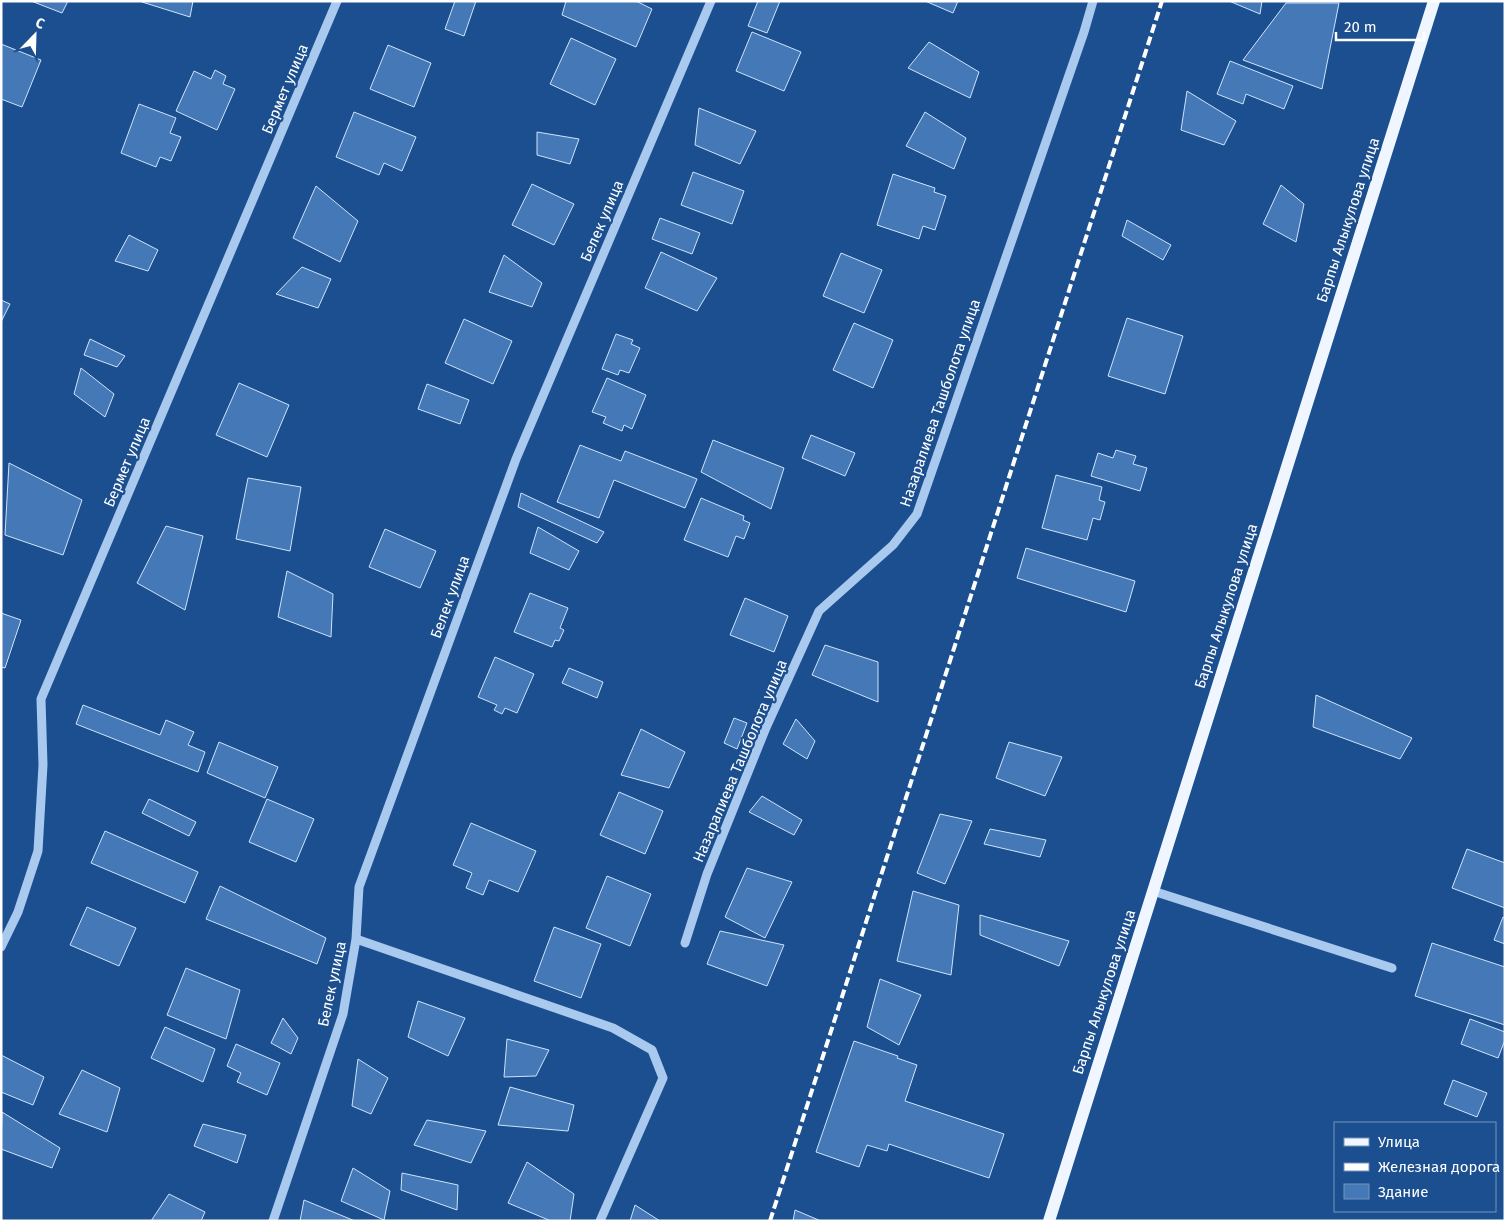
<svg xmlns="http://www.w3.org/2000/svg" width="1506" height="1222" viewBox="0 0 1506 1222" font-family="'Fira Sans',sans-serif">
  <rect width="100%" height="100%" fill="#1b4f8f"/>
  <path fill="#4478b7" stroke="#cfe3fa" d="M31 1H68L62 13Z
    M142 1H193L190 17 142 2Z
    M455 1H476L464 36 445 29Z
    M566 1H636L652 9 636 47 562 15Z
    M758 1H780L767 33 748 26Z
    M925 1H958L953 13Z
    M1229 1H1262L1260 14Z
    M1286 3H1339L1322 89 1243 60Z
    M752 32 801 52 784 91 736 71Z
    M571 38 616 59 595 105 550 84Z
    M929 42 979 72 970 98 908 68Z
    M1 44 41 60 22 107 1 99Z
    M388 45 431 63 414 107 370 89Z
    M1230 61 1293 86 1284 109 1246 94 1243 104 1217 94Z
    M215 70 226 76 223 84 235 89 217 130 176 111 194 71 211 79Z
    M1187 91 1236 121 1224 145 1181 130Z
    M139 104 176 118 170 133 181 137 171 161 160 157 156 167 121 153Z
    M699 108 756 131 740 164 695 145Z
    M354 112 416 137 402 171 384 163 379 175 336 157Z
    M925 112 966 138 954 169 906 146Z
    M537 132 579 139 570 164 537 155Z
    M693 172 744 191 732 224 681 205Z
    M893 174 935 188 934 192 946 196 935 230 923 226 919 239 877 225Z
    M532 184 574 204 554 245 512 225Z
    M1281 185 1304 204 1296 242 1263 224Z
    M316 186 358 221 340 262 293 238Z
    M660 218 700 233 692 254 652 239Z
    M1127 220 1171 245 1163 260 1122 236Z
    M129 235 158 250 148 271 115 261Z
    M661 252 717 278 697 311 645 288Z
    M841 253 882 270 864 313 823 296Z
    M504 255 542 283 532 307 489 292Z
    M302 267 331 279 318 308 276 294Z
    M1 300 10 304 1 322Z
    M1127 318 1183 336 1165 394 1108 376Z
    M464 319 512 341 493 384 445 363Z
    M854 323 893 340 873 388 833 370Z
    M616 334 633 340 631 344 640 348 629 373 620 370 618 375 602 369Z
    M90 339 125 356 117 367 84 355Z
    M81 368 114 394 105 417 74 394Z
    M607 378 646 395 632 429 624 425 622 431 603 423 606 417 592 412Z
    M239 383 289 405 267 457 216 435Z
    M427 384 469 400 460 424 418 409Z
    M811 435 855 453 845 476 802 458Z
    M713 440 784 468 771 509 701 472Z
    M580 445 621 461 625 451 697 479 685 508 614 480 599 518 557 502Z
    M1116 450 1136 456 1133 464 1147 468 1140 491 1091 476 1098 453 1113 458Z
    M9 463 82 500 63 555 5 535Z
    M1056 475 1102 487 1099 500 1105 502 1100 520 1093 518 1087 540 1042 528Z
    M248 478 301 487 290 551 236 539Z
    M521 493 604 532 597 543 518 507Z
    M701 498 744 516 743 520 750 523 744 539 736 536 728 557 684 540Z
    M166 526 203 536 185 610 137 583Z
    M538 527 579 551 569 570 530 553Z
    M385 529 436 551 420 588 369 567Z
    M1026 548 1135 581 1126 612 1017 578Z
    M287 571 333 594 331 637 278 617Z
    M530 593 568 608 560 628 564 630 559 641 555 640 552 647 514 632Z
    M745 598 788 616 774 652 730 635Z
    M1 613 21 620 5 668 1 667Z
    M825 645 878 662V702L812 675Z
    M495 657 534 674 517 713 505 708 502 714 494 710 497 705 478 697Z
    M569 668 603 682 597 698 562 683Z
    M1316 695 1412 738 1400 759 1313 727Z
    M83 705 160 735 166 720 194 732 188 745 205 752 198 772 76 724Z
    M734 718 747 723 737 749 724 743Z
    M796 719 815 741 807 759 783 744Z
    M641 729 685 752 669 788 621 775Z
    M219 742 278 767 265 798 207 773Z
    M1009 742 1062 757 1045 796 996 778Z
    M619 792 663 811 645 854 600 835Z
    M762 796 802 820 794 835 749 812Z
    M149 799 196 822 189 836 142 813Z
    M267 799 314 819 296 862 249 842Z
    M940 814 972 821 945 884 917 873Z
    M471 823 536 851 518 892 489 880 483 895 466 888 472 873 453 865Z
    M990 829 1046 840 1040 857 984 844Z
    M105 831 198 872 185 903 91 863Z
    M1467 849 1505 863V908L1452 888Z
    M747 868 792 882 765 938 725 917Z
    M607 876 651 894 630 946 586 928Z
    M220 886 326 938 317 964 206 919Z
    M913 891 959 905 951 975 897 961Z
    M87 907 136 928 119 966 70 945Z
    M980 915 1069 941 1059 966 980 935Z
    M1503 917 1505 918V944L1494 940Z
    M554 927 601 944 581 998 534 981Z
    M720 931 784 945 767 986 707 964Z
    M1432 943 1505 967V1025L1415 996Z
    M186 968 240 990 226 1039 167 1015Z
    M880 979 921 995 899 1045 867 1027Z
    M418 1001 465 1018 448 1056 408 1037Z
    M283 1018 298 1038 291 1054 271 1043Z
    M1470 1019 1505 1032V1040L1498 1058 1461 1044Z
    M165 1027 215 1049 203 1082 151 1058Z
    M507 1039 549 1050 536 1076 504 1077Z
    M854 1041 898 1056 897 1058 917 1065 905 1101 1004 1134 989 1178 889 1144 887 1151 867 1145 859 1167 816 1152Z
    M236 1044 280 1063 267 1095 237 1082 241 1073 227 1066Z
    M1 1055 44 1077 33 1105 1 1092Z
    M358 1059 388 1078 371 1114 352 1106Z
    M82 1070 120 1088 107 1132 59 1114Z
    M1453 1080 1487 1093 1477 1117 1444 1104Z
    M510 1087 574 1105 568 1131 498 1125Z
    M2 1112 60 1148 52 1168 1 1149Z
    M427 1120 486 1131 471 1163 414 1145Z
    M203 1124 246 1135 237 1163 194 1146Z
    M527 1162 574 1194 570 1221H551L508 1203Z
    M353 1168 390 1191 384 1220 341 1201Z
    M402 1173 458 1185 457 1210 401 1190Z
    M169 1194 205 1212 201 1221H151Z
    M304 1200 355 1221H300Z
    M635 1205 660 1221H630Z
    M795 1210 821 1221H793Z"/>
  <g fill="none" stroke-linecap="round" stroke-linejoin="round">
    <path stroke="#a9c9ee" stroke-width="9" d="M1153 891 1392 968
      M356 939 613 1028 652 1050 663 1078 600 1221
      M685 943 707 874 765 730 819 611 893 545 917 514 1084 32 1093 1
      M1 947 18 912 38 851 43 765 41 699 337 1
      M273 1221 343 1014 356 939 359 887 516 459 711 1"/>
    <path stroke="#f0f6ff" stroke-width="12" d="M1049 1221 1434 1"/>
    <path stroke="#fff" stroke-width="4" stroke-dasharray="9 4" stroke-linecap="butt" d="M770 1221 1162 1"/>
  </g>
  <g text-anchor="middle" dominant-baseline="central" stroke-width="4.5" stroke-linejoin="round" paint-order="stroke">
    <g font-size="15" fill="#fff" stroke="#1b4f8f">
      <text transform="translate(285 89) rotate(-67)">Бермет улица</text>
      <text transform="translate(1348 220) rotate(-72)">Барпы Алыкулова улица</text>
      <text transform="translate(602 221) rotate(-67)">Белек улица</text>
      <text transform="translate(940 403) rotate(-71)">Назаралиева Ташболота улица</text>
      <text transform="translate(127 462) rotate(-67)">Бермет улица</text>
      <text transform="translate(450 597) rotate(-70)">Белек улица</text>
      <text transform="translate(1226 606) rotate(-72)">Барпы Алыкулова улица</text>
      <text transform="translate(740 761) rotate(-67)">Назаралиева Ташболота улица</text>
      <text transform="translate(332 984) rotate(-78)">Белек улица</text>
      <text transform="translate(1104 992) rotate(-72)">Барпы Алыкулова улица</text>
    </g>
  </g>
  <rect width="1506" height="1222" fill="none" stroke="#ffffff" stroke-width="5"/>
  <rect x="1334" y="1122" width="162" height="90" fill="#1b4f8f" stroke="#7695bc"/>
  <rect x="1344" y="1138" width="25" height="8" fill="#f0f6ff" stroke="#7695bc"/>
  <text x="1378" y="1147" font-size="15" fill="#ffffff">Улица</text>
  <rect x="1344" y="1163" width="25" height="8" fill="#ffffff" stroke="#7695bc"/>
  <text x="1378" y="1172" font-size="15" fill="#ffffff">Железная дорога</text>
  <rect x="1344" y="1184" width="25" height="15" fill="#4478b7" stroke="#7695bc"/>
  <text x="1378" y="1197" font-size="15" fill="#ffffff">Здание</text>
  <g transform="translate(35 35) rotate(23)" stroke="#1b4f8f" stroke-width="4" paint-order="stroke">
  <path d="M0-4L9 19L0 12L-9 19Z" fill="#ffffff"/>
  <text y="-8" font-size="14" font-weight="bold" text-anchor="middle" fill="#ffffff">С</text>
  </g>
  <path d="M1336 32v8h88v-8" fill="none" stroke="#ffffff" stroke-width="2.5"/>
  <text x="1344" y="32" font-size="15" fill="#ffffff" stroke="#1b4f8f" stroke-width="4" paint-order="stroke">20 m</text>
</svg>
